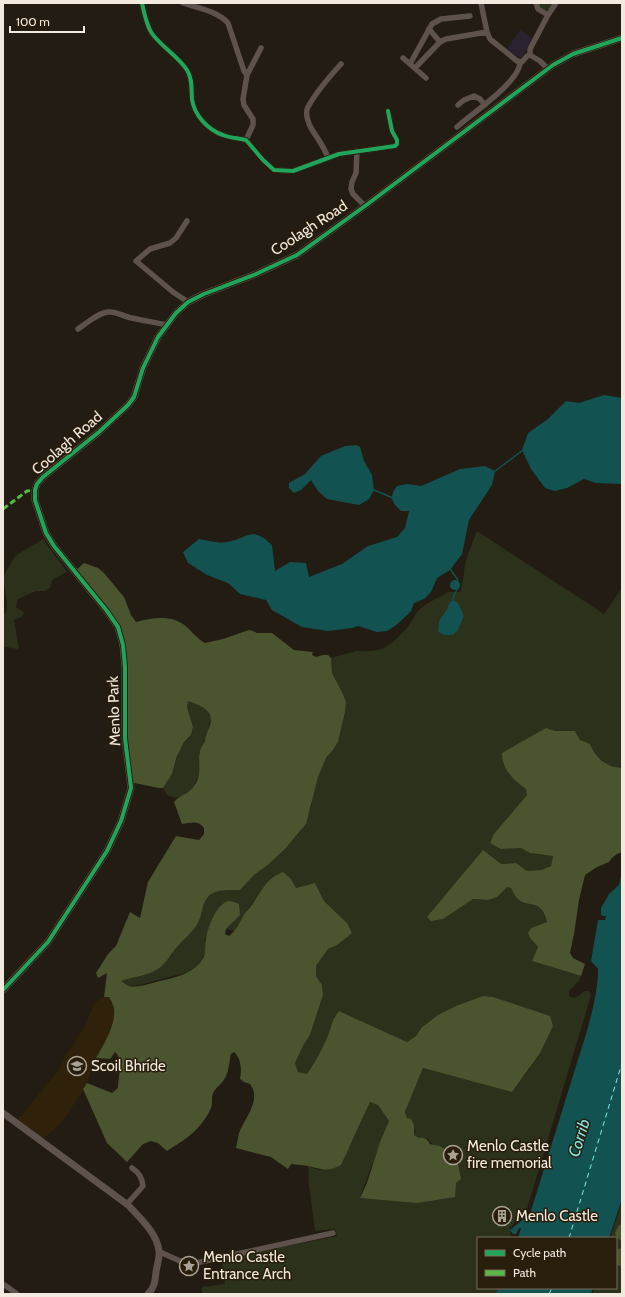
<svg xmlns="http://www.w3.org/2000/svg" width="625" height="1297" viewBox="0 0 625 1297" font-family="Cabin,sans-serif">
  <rect width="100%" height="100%" fill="#221c12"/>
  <path fill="#2a222e" d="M520 30 532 38 521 58 507 49Z"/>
  <path fill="#30210a" d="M104 997H109L114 1007V1020L104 1045 93 1064 87 1083 66 1117 54 1130 43 1138 18 1120 60 1068 65 1056 84 1028 95 1002Z"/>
  <path fill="#2b311a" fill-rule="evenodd" d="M537 3H553C548 13 542 14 537 3Z
    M477 531 604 614 622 588V768C606 766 596 758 590 744L580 740 575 731H555L550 729 518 783 526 789 527 795 518 806 501 849 521 848 530 853 553 856 551 866 541 870 527 871 516 863 501 864 461 906 473 899 488 900 507 887 511 888C513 891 514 895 516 897 526 910 540 896 547 922L531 928 530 938 538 947 532 961 581 976 579 981 569 991V996L574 998 579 996 584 991H589L591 994 590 999 527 1209 510 1228 511 1238H478V1288H499L495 1294H202V1287L225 1284 221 1259 337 1236 335 1229 315 1231 309 1185 308 1166 320 1170 350 1146 370 1102 378 1105 389 1121 360 1197 455 1188 458 1164C454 1160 451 1155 447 1151 441 1146 432 1147 428 1139L419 1138 414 1135 415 1130 407 1118 405 1112 423 1068 512 1092 530 1068 456 1006 429 1021 422 1027 416 1036 407 1042 339 1011 323 1048 307 1074 298 1072 295 1063 304 1044 310 1035 323 995 322 985 316 976V966L328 949 337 945 347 923 324 901 315 883 296 888 291 879 267 883 245 913 235 931 226 929 233 922 216 913 205 941 206 951 202 960 196 967 188 972 139 985 129 986 120 980C137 978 155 974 167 960 171 956 174 950 178 946 185 938 193 932 198 923 203 914 202 901 210 895 218 889 231 890 240 890L254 875 278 856 300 832 311 807 312 797 321 767 326 758 333 750 338 742 345 712 342 692 332 673 331 658 356 651H372L382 649 392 643 407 628 418 611 426 604 449 592H460C464 582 463 572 466 561 469 551 473 541 477 531ZM449 603 464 616 458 630 439 621 447 609Z
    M43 539 67 572 52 580 50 588 45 591H36L18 599 16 607 25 613 21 617 14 620 19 648 17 649 6 647 3 648V612L6 613 7 603 3 577 15 556Z
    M188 700 205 707 211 718 208 730 205 736V742L199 752 200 773 192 789 180 797 175 798 167 795 163 788 172 774 178 754 184 742 190 737 192 732 193 727 187 707Z
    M622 1202V1294H593L594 1288H616V1238H610Z"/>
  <path fill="#4a542f" d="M84 563 98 568 104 573 124 597 131 615 136 622C151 618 169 615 183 624 191 630 196 638 205 643L223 639 249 630 253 631 257 633H272L294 650 313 652 312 655 316 657 323 655H328L331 658 332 673 342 692 346 702 345 712 338 742 333 750 326 758 318 777 306 824 285 849 270 863 254 875 240 890C231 890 218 889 210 895 202 901 203 914 198 923 193 932 185 938 178 946 171 953 167 963 158 969 147 976 133 977 121 981 123 982 126 985 129 986 136 988 148 984 156 982 172 978 192 975 202 960 207 953 204 947 206 940 207 929 217 900 231 901 233 902 237 903 239 904L240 915 226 929 225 934 229 936C238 929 239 922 245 913 247 910 251 907 253 903 263 889 266 879 283 872L291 879 296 888 315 883 324 901 347 923 352 933 337 945 328 949 316 966V976L322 985 323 995 310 1035 304 1044 295 1063 298 1072 307 1074C314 1063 321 1052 326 1040 332 1028 330 1023 339 1011L407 1042 416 1036 422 1027 438 1015 456 1006 483 996 493 997 550 1016 553 1026 540 1053 512 1092 423 1068 405 1112 407 1118 411 1119 414 1125V1135L419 1138C425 1137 427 1139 430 1144L440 1146 449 1152 458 1164 461 1179 456 1183 455 1197 417 1203 360 1198 367 1183 380 1142 389 1121 378 1105 370 1102 341 1165C327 1173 320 1168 307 1166 301 1165 296 1164 291 1164L288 1169 271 1157 236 1148C237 1143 238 1138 239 1133 245 1117 262 1100 250 1084L244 1082 240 1079C242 1069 241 1058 234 1052L231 1054C229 1062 229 1071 225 1078 222 1084 216 1087 213 1093 211 1098 213 1103 211 1108 201 1130 186 1139 167 1151L158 1143 151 1141 143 1144 127 1162 107 1143 83 1089 87 1083 112 1093 118 1088C118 1076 124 1060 115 1052L110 1059 96 1058C104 1044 116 1025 114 1008 113 1005 111 1000 109 997H104L107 973 98 978 96 973 108 954 116 946 130 912 140 918 148 882 176 836 199 840 204 834V828C198 820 191 823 182 824L174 802C182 793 190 795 197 781 203 768 194 754 205 742 205 737 206 735 208 730 217 712 203 706 188 701L187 707 193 727 191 735 184 742 177 756 172 774 163 788H159L134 783 125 738V701L118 628 74 572Z
    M546 728 555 731H575L580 740 590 744C596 758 606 767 622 768V852L617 854 612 858 609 862 597 867 585 875 579 900 574 934 570 953 573 958 585 964 581 976 532 961 538 947 530 938 528 933 531 928 547 922C541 896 526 910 516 897 514 895 513 891 511 888L507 887 497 897 488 900 473 899 443 919 431 921 427 917 483 850 501 864 516 863 527 871 541 870 551 866 553 856 530 853 521 848 501 849 490 843 494 834 527 795 526 789C513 780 502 769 502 753Z
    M622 1224V1242L616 1236 615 1233 618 1226Z
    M622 1248V1267L616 1264V1249Z"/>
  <path fill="#125251" d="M604 395 622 398V484L596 483 584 479 567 488 555 491 545 488 531 469 522 450 528 433 548 419 566 401 579 403Z
    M356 445 360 447 364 461 372 475 374 490 369 499 359 505 327 499 318 491 311 480 301 490 294 493 289 488V483L305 474 321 456 345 446Z
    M485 466 495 471 492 485 469 520 462 554 450 570 437 578 431 592 424 599 414 603 411 611 404 618 395 626 387 631 377 632 358 626 352 628 328 631 302 627 272 610 266 600 240 594 228 583 207 575 188 563 183 552 199 539C207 540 219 544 227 542 249 538 251 525 272 545L275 571 290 562 306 563 309 577 342 564 368 546 397 537 405 528 409 511H401C391 502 389 496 397 486L408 484 421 486 460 469Z
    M450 585a5 5 0 1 1 10 0a5 5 0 1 1-10 0Z
    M453 600 458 603 464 616 458 630 453 635H445L438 632 439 621 447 609 449 603Z
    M622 872V1199L609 1238H518L521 1228H519L516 1234H513L510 1230 530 1214C544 1169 558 1124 572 1079 582 1046 598 1003 598 969L591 961 598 920H605L606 916H603L601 915V908L609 894 619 885Z
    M499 1288H593L591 1294H495Z"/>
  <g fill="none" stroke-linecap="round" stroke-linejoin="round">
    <path stroke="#125251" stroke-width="1.5" d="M494 472 523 450
      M374 490 393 498
      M450 569 458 580
      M453 600 454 595 458 588"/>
    <path stroke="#84eaea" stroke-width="1" stroke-dasharray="5 4" stroke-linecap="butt" d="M569 1238 622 1063
      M549 1294 552 1288"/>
    <path stroke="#5e524d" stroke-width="5.5" d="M142 3C144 13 146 23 151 32 160 46 177 55 187 70 193 80 191 89 192 99 194 115 208 130 223 135 230 138 238 138 246 140L263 160 274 170 293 171 339 154 395 146 397 144V140L392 131 388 111
      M183 3C198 8 217 11 228 23L244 71 247 75 243 99 244 105 253 119V125L246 140
      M481 3 487 32 490 39 517 61 522 62 527 56 530 55 540 61 548 69
      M536 3 538 9 548 15
      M429 29 440 42
      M530 55V49L548 15 556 3
      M403 58 426 78
      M410 64 432 24 441 19 470 16
      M415 68 440 42 446 39 487 32
      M247 75 261 48
      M458 105 464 100 474 96 480 99 485 105
      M457 127C471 114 520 82 520 62
      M357 151 356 173 352 182 351 189 353 194 365 206
      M328 158C324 146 317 138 311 128 308 122 305 113 308 107 315 94 331 75 341 64
      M187 221 176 238 170 243 150 249 136 261 173 292 188 302
      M78 329C87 323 98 313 108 312 117 311 124 317 132 318 144 321 155 322 166 325
      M127 1204 143 1186C142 1177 139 1173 132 1168
      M160 1252 180 1261 196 1263 333 1233
      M3 1284 17 1294"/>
    <path stroke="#5e524d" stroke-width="7" d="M3 990 48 942 107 851 121 821 131 788 125 738V667L123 645 118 627 107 611 54 546 46 533 35 500V490L37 484 43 477 99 432 128 405 134 397 143 368 158 337 176 313 188 302 204 294 256 274 297 255 365 206 553 65 573 54 622 38
      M3 1113 128 1205C140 1218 157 1233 159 1251 160 1258 157 1265 156 1272 155 1281 155 1287 148 1294"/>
    <path stroke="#58b947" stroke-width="3" stroke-dasharray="6 3" stroke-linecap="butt" d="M3 509 27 491 35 490"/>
    <defs>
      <path id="cycleway" d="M142 3C144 13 146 23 151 32 160 46 177 55 187 70 193 80 191 89 192 99 194 115 208 130 223 135 230 138 238 138 246 140L263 160 274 170 293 171 339 154 395 146 397 144V140L392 131 388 111
        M3 990 48 942 107 851 121 821 131 788 125 738V667L123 645 118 627 107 611 54 546 46 533 35 500V490L37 484 43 477 99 432 128 405 134 397 143 368 158 337 176 313 188 302 204 294 256 274 297 255 365 206 553 65 573 54 622 38"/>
    </defs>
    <use href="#cycleway" stroke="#291d0b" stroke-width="6"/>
    <use href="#cycleway" stroke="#20a55d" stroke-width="4"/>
  </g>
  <defs>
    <symbol id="school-ring" viewBox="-11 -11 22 22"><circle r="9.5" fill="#291d0b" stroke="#a9a297" stroke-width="1.5"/><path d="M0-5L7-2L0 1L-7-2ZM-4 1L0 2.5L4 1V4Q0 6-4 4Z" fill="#a9a297"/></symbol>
    <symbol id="sight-ring" viewBox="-11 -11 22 22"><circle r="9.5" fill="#291d0b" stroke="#a9a297" stroke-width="1.5"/><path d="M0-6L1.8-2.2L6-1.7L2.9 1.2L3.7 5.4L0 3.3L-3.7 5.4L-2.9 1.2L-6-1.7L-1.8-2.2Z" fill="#a9a297"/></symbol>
    <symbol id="building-ring" viewBox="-11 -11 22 22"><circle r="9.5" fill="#291d0b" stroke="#a9a297" stroke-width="1.5"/><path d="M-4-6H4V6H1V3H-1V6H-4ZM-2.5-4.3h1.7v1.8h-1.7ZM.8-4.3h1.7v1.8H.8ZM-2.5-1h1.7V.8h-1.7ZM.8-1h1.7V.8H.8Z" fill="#a9a297"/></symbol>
  </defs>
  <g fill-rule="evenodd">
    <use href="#school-ring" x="66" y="1055" width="22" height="22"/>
    <use href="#sight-ring" x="442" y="1144" width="22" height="22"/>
    <use href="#building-ring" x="491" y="1205" width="22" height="22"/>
    <use href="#sight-ring" x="178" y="1255" width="22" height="22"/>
  </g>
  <g text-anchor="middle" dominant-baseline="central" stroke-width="3" stroke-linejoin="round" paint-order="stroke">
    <g font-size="15" fill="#f2eadf" stroke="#291d0b">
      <text transform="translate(309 228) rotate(-33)">Coolagh Road</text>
      <text transform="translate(67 443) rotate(-41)">Coolagh Road</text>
      <text transform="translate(114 711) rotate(-92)">Menlo Park</text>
    </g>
    <g font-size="15" fill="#f2eadf" stroke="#291d0b" text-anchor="start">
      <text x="91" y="1066">Scoil Bhríde</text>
      <text x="467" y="1146">Menlo Castle<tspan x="467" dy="17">fire memorial</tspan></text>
      <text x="516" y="1216">Menlo Castle</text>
      <text x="203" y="1257">Menlo Castle<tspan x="203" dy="17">Entrance Arch</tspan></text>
    </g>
    <g font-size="16" font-style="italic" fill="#84eaea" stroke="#291d0b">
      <text transform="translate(579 1138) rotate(-73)">Corrib</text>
    </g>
  </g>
  <rect width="625" height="1297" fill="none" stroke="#f2eadf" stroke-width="8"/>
  <rect x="477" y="1237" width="140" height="52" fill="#291d0b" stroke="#796f60"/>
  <rect x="485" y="1250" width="20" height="6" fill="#20a55d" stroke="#796f60"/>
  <text x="513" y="1257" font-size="12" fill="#f2eadf">Cycle path</text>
  <rect x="485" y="1270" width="20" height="6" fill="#58b947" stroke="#796f60"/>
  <text x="513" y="1277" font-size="12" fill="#f2eadf">Path</text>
  <path d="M10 26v6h74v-6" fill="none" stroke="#f2eadf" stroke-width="2"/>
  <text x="16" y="26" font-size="12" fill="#f2eadf" stroke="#291d0b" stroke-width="3" paint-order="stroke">100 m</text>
</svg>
